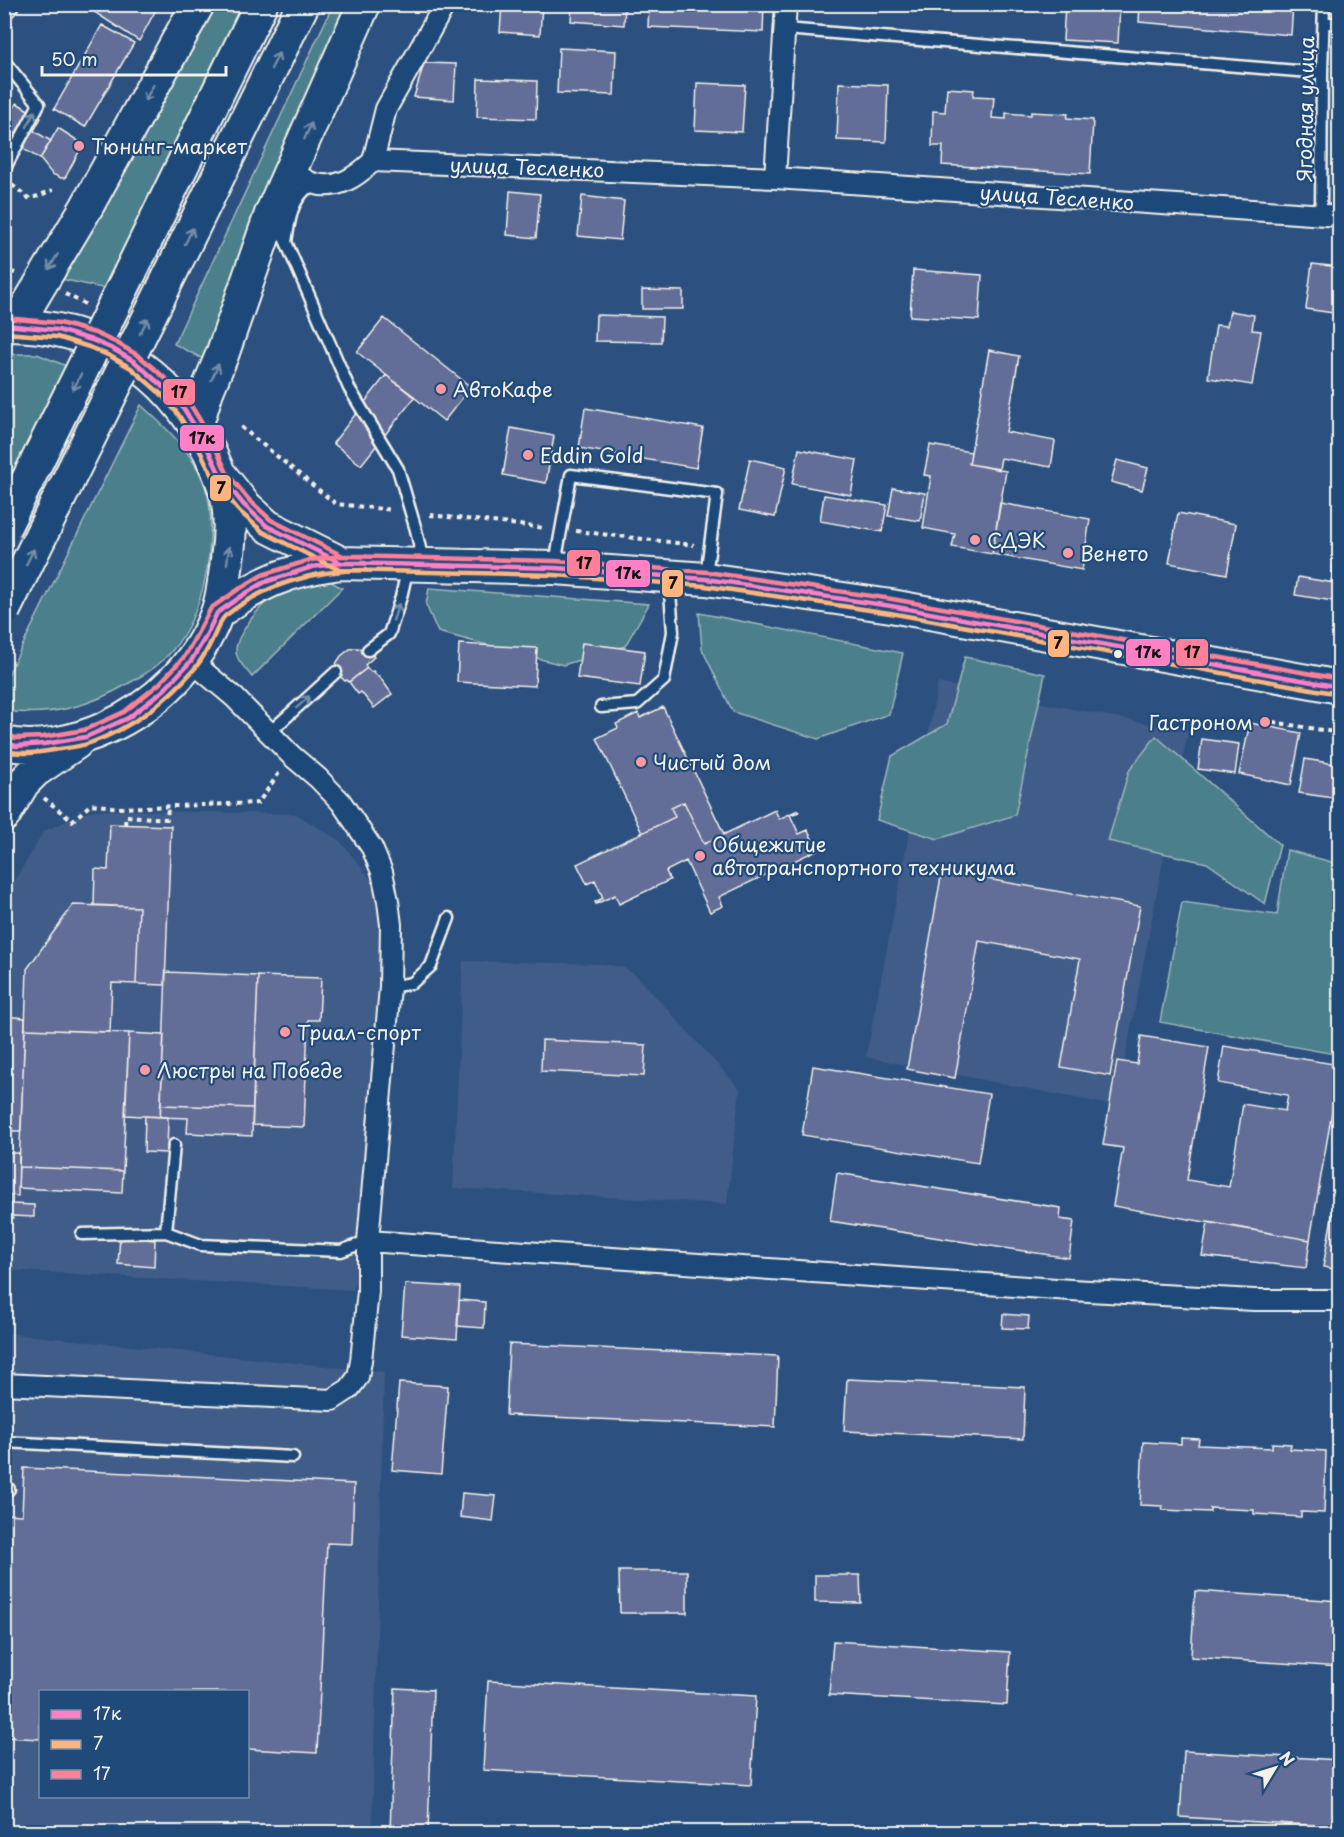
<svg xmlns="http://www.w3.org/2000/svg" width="1344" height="1837" viewBox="0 0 1344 1837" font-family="'Playpen Sans',sans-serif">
  <rect width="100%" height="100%" fill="#2c5180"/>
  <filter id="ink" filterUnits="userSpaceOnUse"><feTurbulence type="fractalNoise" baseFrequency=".0167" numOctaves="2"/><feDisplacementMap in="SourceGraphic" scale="12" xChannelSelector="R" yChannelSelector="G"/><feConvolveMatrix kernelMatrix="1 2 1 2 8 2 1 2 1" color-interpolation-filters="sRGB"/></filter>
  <g filter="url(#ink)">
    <path fill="#405c89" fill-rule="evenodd" d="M938 683 1188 731 1116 1106 866 1057Z
      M93 810 296 814 340 841 372 881 383 930 354 1290 5 1270V897L44 831Z
      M463 961 602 964 622 967 636 975 740 1089 727 1204 453 1188Z
      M4 1333 384 1372 372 1832H5ZM40 1692H248V1796H40Z"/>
    <path fill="#4b7f8c" stroke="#a0b8ba" stroke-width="1.5" d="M217 5H248L106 289 61 279Z
      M333 5H355L205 360 174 344Z
      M21 354H37L69 367 5 498V355Z
      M141 405C165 427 188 447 202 478 213 503 211 529 209 555 205 589 194 625 171 652 160 665 146 674 131 682 91 706 52 717 5 711V681Z
      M321 576 342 588 252 677C246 669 235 659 236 649 237 635 258 608 270 599 280 591 307 582 321 576Z
      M429 588 649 604 625 646 563 665 438 632 426 605Z
      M699 613 903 653 889 714 818 739 733 712 702 649Z
      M965 657 1045 674 1015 815 938 839 877 820 892 756 947 724Z
      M1156 736 1280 845 1265 904 1207 863 1108 841 1129 771Z
      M1287 850 1339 864 1340 1023 1334 1054 1160 1022 1182 902 1277 915Z"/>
    <path fill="#626d98" stroke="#f4f1e8" stroke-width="1.5" d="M82 4H159L139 41Z
      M502 4H542L540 35 500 32Z
      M572 4H625L624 25 571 21Z
      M649 4H764L763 32 648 27Z
      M1065 4H1120L1118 43 1063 40Z
      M1140 4H1293L1291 35 1139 22Z
      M102 25 134 43 85 127 54 109Z
      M559 48 616 51 614 95 557 93Z
      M424 63 456 64 454 100 414 97Z
      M478 79 537 81 536 119 477 117Z
      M697 83 745 85 742 132 695 130Z
      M839 83 888 85 886 142 837 140Z
      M947 88 974 90 973 96 994 97 992 118 1006 119V113L1031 115V112L1068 114 1067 118 1093 120 1090 174 942 165 943 146H932L933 111 945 112Z
      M17 103 41 118 34 131 51 141 40 159 22 148 13 162 4 157V123Z
      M58 128 83 144 65 178H61L52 174 40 159Z
      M510 191 540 194 536 238 507 235Z
      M582 196 624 201 620 240 578 236Z
      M1312 264 1340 267V314L1306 309Z
      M913 270 982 275 979 320 910 316Z
      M642 290 683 291V309H642Z
      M1230 311 1254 315 1252 330 1261 331 1252 385 1208 378 1216 325 1227 326Z
      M596 315 662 317 661 342 595 341Z
      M384 318 471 387 444 421 357 352Z
      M989 350 1019 356 1006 432 1055 441 1051 467 1001 458 999 469 969 464Z
      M386 375 415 397 361 465 333 443Z
      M585 408 703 428 696 468 579 448Z
      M511 428 554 436 546 483 503 475Z
      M930 445 971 452 969 464 1006 471 992 554 952 547 955 534 923 528 931 476 924 475Z
      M799 449 857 460 851 495 792 484Z
      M750 459 786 467 775 517 739 510Z
      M1117 460 1148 468 1142 490 1111 482Z
      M893 488 925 493 920 521 888 516Z
      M824 495 887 505 882 532 820 521Z
      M1000 503 1090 519 1082 570 992 554Z
      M1178 513 1236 524 1227 574 1169 563Z
      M1336 547 1340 548V584L1331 582Z
      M1298 577 1340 584V602L1295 595Z
      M582 643 645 651 640 686 577 678Z
      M459 644 537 648 535 686 457 682Z
      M356 648 367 649 374 657 365 665 367 668 349 682 347 680 345 681 334 670 337 662 341 656 350 649Z
      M367 668 371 672 373 671 378 677 379 676 392 694 374 708 361 692 358 694 349 682Z
      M663 707 724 834 704 844 684 802 671 808 675 817 642 833 597 738 618 728 616 724 638 713 640 718Z
      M1250 723 1301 733 1291 785 1239 774Z
      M1202 739 1239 744 1235 774 1198 769Z
      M1305 759 1340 765V799L1299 793Z
      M684 802 704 844 775 810 779 819 798 810 799 812 790 815 799 834 808 830 817 850 719 897 723 906 710 912 686 861 666 871 670 880 619 904 615 895 596 904 595 902 603 898 595 880 587 884 577 864 675 817 671 808Z
      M110 824 171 826 165 985 136 984 139 907 94 905 95 869 108 870Z
      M942 871 1140 906 1110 1076 1061 1067 1080 959 979 941 955 1078 907 1069Z
      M73 905 139 907 136 984 112 983 110 1032 25 1029 27 969Z
      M166 972 258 976 253 1108 161 1105Z
      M258 976 321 978 319 1020H308L304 1127 252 1125Z
      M4 1016 25 1018 21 1131H4Z
      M25 1029 129 1033 123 1171 19 1167Z
      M129 1033 164 1035 160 1117 125 1115Z
      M1141 1036 1209 1047 1187 1180 1229 1187 1243 1104 1285 1111 1288 1095 1218 1083 1224 1046 1340 1065 1310 1240 1113 1206 1123 1148 1103 1145 1117 1061 1137 1064Z
      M542 1040 646 1045 644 1076 541 1071Z
      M813 1066 989 1094 978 1163 802 1135Z
      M161 1105 253 1108 252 1136 187 1133 188 1118 160 1117Z
      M145 1116 168 1117 167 1153 144 1152Z
      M4 1153H19L18 1196 10 1195V1204L34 1205V1217L13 1216V1218H4Z
      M19 1167 123 1171 122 1193 18 1188Z
      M837 1173 1061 1208 1060 1219 1074 1221 1069 1258 830 1221Z
      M1340 1173V1270L1323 1267Z
      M1208 1222 1310 1240 1306 1268 1202 1256Z
      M120 1237 155 1240 154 1267 118 1264Z
      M405 1284 460 1287 457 1339 401 1335Z
      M459 1300 485 1302 484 1328 457 1326Z
      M1003 1314 1029 1316 1028 1329 1002 1328Z
      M509 1344 778 1356 775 1427 506 1415Z
      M847 1379 1025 1387 1023 1439 844 1431Z
      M399 1383 448 1386 441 1474 392 1470Z
      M1181 1438 1199 1439 1198 1445 1272 1448V1443L1291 1444 1290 1449 1326 1451 1324 1513 1301 1512V1517L1254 1514V1510L1210 1508V1512L1162 1510 1163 1506 1140 1505 1143 1442 1181 1444Z
      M24 1468 354 1484 352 1544 327 1543 317 1753 248 1749V1692H40V1739L4 1737V1514L22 1515Z
      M462 1493 496 1496 493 1521 460 1517Z
      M619 1571H687V1613H620Z
      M815 1575H860L861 1603 815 1602Z
      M1195 1591 1340 1601V1667L1191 1657Z
      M833 1641 1010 1652 1007 1705 829 1695Z
      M488 1681 756 1696 751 1785 483 1770Z
      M395 1688 433 1690 428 1832H390Z
      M1184 1751 1340 1760V1827L1180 1817Z
      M40 1826 77 1828V1832H40Z"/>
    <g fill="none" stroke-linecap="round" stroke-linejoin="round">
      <defs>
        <path id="service" d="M1324 23H1340
          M785 29 1322 73
          M4 61 39 104 4 170
          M1321 215 1322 73 1324 4
          M275 220 286 242 349 388 398 469 416 530 423 562
          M286 242C290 217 291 198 314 183
          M555 564 571 475 717 494 706 575
          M368 650 389 634 401 597 408 567
          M601 707 637 704 664 680 673 632 669 579
          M270 732 336 672
          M390 987 412 983 431 966 449 918
          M166 1232 174 1145
          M82 1234 166 1232 201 1245 341 1251 368 1241
          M4 1442 293 1457
          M4 1489H9"/>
        <path id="minor" d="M373 161 386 109 445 4
          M290 172C298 175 305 180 312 183 337 191 356 177 373 161L775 178 1340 216
          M775 178 786 4
          M368 1241 1071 1290 1254 1300H1340
          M4 1384 332 1400 349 1389 358 1377 361 1361 368 1291V1241L390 987 391 925 388 901 382 872 372 848 341 802 318 778 292 756 234 697 191 661"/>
        <path id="tertiary" d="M4 5 5 4"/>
        <path id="primary" d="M130 273 261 4
          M163 289 303 4
          M4 325C96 324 168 369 209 451 216 466 223 480 227 497 231 517 230 540 227 560 225 578 223 597 217 613 198 665 155 706 106 728 77 741 37 751 4 743
          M16 325 86 208 198 4
          M196 427 207 391 222 355 271 214 364 4
          M222 477 244 505 267 526 341 563
          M217 613C260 582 288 570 341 563L555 568 706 579 891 606 1340 687
          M4 815 23 783 35 771 76 743"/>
      </defs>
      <use href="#service" stroke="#f4f1e8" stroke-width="15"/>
      <use href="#minor" stroke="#f4f1e8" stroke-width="24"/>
      <use href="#tertiary" stroke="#f4f1e8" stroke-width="30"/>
      <use href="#primary" stroke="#f4f1e8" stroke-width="36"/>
      <path stroke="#f4f1e8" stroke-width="4" stroke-dasharray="4.5 4.5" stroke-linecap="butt" d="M12 185 30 199 53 190
        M4 269 15 273
        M65 294 85 304
        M241 427 336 504 393 510
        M430 515 545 528
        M576 531 694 545
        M1273 722 1340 733
        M44 798 72 821 91 804 119 808 258 803 279 773
        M125 824 126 816 167 819 168 807"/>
      <use href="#service" stroke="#1f4a7a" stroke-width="10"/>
      <use href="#minor" stroke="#1f4a7a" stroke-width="20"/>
      <use href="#tertiary" stroke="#1f4a7a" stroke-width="26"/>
      <use href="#primary" stroke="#1f4a7a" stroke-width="32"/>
      <defs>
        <path id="primary-bridge" d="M4 528 130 273
          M4 610 163 289"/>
      </defs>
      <use href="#primary-bridge" stroke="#f4f1e8" stroke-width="36" stroke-linecap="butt"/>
      <use href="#primary-bridge" stroke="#1f4a7a" stroke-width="32"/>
      <defs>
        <path id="bus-1" d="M4 325 58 330 92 340 113 349 135 362 167 390 184 409 204 441 221 477 244 505 267 526 341 563 555 568 706 579 891 606 1340 687
          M4 743 16 746 44 744 86 737 128 718 164 690 191 661 205 638 217 613 243 595 265 582 312 567 341 563H365"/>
        <path id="bus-2" d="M4 333 57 337 89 347 110 356 131 368 162 395 178 414 197 445 215 481 239 511 263 532 339 570 555 575 705 586 890 613 1339 694
          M4 751C21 755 38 753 54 750 66 748 79 747 90 743 132 728 167 701 196 667 202 659 208 649 212 640 216 633 219 622 225 616 265 584 315 570 365 570"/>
        <path id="bus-3" d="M5 318 60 323 95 333 117 343 139 356 172 384 190 404 211 438 227 473 249 500 271 520 343 556 555 561 707 572 892 599 1340 679
          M6 736 17 738 43 737 84 730 124 712 159 684 185 656 211 608 239 589 262 575 310 560 340 556H365"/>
      </defs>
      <use href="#bus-1" stroke="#1f4a7a" stroke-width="9"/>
      <use href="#bus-2" stroke="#1f4a7a" stroke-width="9"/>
      <use href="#bus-3" stroke="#1f4a7a" stroke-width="9"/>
      <use href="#bus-1" stroke="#ff80c5" stroke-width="4.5"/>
      <use href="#bus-2" stroke="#ffb580" stroke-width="4.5"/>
      <use href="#bus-3" stroke="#ff8098" stroke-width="4.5"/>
    </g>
    <defs><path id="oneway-shaft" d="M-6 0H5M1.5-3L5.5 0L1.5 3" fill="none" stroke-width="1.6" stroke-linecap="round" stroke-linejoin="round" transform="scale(1.5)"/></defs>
    <g stroke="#748da6">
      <use href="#oneway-shaft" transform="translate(275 61) rotate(-64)"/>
      <use href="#oneway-shaft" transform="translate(149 93) rotate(119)"/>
      <use href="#oneway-shaft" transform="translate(31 119) rotate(-63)"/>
      <use href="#oneway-shaft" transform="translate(308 131) rotate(-66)"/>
      <use href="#oneway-shaft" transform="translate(189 236) rotate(-64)"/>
      <use href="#oneway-shaft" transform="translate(53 262) rotate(121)"/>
      <use href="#oneway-shaft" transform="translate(144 326) rotate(-63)"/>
      <use href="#oneway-shaft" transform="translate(215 372) rotate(-66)"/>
      <use href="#oneway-shaft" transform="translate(77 382) rotate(116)"/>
      <use href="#oneway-shaft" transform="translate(228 555) rotate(-83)"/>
      <use href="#oneway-shaft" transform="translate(30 557) rotate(-64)"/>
      <use href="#oneway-shaft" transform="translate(396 612) rotate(-71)"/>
      <use href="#oneway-shaft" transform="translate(303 702) rotate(-43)"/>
    </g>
  </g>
  <g fill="#ff9aa2" stroke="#1f4a7a" stroke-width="2">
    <circle cx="79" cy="146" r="6"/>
    <circle cx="441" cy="389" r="6"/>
    <circle cx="528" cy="455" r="6"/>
    <circle cx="975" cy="540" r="6"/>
    <circle cx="1068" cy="553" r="6"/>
    <circle cx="1265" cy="722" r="6"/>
    <circle cx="641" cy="762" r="6"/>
    <circle cx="700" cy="856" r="6"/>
    <circle cx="285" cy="1032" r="6"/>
    <circle cx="145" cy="1070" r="6"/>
  </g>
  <circle fill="#f4f1e8" stroke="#1f4a7a" stroke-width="2" cx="1118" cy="654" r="5"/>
  <g text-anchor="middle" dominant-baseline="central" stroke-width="4.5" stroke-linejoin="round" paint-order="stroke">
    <g font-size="20" fill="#f4f1e8" stroke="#1f4a7a">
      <text transform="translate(1305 109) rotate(-89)">Ягодная улица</text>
      <text transform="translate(527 167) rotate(2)">улица Тесленко</text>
      <text transform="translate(1057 197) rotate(4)">улица Тесленко</text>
    </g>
    <g font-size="20" fill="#f4f1e8" stroke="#1f4a7a" text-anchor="start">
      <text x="91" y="146">Тюнинг-маркет</text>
      <text x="453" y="389">АвтоКафе</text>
      <text x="540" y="455">Eddin Gold</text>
      <text x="987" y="540">СДЭК</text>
      <text x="1080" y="553">Венето</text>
      <text x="1253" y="722" text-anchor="end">Гастроном</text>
      <text x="653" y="762">Чистый дом</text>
      <text x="712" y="844">Общежитие<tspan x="712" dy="23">автотранспортного техникума</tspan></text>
      <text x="297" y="1032">Триал-спорт</text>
      <text x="157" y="1070">Люстры на Победе</text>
    </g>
  </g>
  <g stroke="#1f4a7a" stroke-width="2">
    <rect x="162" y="378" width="34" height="28" rx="6" fill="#ff8098"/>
    <rect x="179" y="424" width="46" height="28" rx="6" fill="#ff80c5"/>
    <rect x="209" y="474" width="23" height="28" rx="6" fill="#ffb580"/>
    <rect x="566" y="549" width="35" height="28" rx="6" fill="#ff8098"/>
    <rect x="605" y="559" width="46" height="29" rx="6" fill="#ff80c5"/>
    <rect x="661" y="569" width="23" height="29" rx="6" fill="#ffb580"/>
    <rect x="1047" y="629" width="23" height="29" rx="6" fill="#ffb580"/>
    <rect x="1125" y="638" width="46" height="29" rx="6" fill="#ff80c5"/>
    <rect x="1175" y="638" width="34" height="29" rx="6" fill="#ff8098"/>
  </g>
  <g font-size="16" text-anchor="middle" font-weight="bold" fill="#111">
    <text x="179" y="398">17</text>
    <text x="202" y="444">17к</text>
    <text x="221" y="494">7</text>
    <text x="584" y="569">17</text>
    <text x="628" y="579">17к</text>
    <text x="673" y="589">7</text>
    <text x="1058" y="649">7</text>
    <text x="1148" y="658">17к</text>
    <text x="1192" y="658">17</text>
  </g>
  <rect width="1344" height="1837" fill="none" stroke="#1f4a7a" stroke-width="24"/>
  <rect x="12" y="12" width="1320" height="1813" fill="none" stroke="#f4f1e8" stroke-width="2" filter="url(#ink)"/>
  <rect x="39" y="1690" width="210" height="108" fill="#1f4a7a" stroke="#748da6" stroke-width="1.5"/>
  <rect x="51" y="1710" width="30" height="9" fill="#ff80c5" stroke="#748da6" stroke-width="1.5"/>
  <text x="93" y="1720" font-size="18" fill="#f4f1e8">17к</text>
  <rect x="51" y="1740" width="30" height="9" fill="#ffb580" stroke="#748da6" stroke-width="1.5"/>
  <text x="93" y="1750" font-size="18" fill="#f4f1e8">7</text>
  <rect x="51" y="1770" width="30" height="9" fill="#ff8098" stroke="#748da6" stroke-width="1.5"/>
  <text x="93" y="1780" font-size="18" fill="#f4f1e8">17</text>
  <g transform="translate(1275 1768) rotate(52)" stroke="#1f4a7a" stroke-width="4.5" paint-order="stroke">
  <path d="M0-4.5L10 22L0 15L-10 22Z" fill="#f4f1e8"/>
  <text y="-9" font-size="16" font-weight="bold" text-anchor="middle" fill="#f4f1e8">N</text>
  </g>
  <path d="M42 66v9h184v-9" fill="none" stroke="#f4f1e8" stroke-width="3"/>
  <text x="51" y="66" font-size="18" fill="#f4f1e8" stroke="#1f4a7a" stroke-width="4.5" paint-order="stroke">50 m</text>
</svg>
